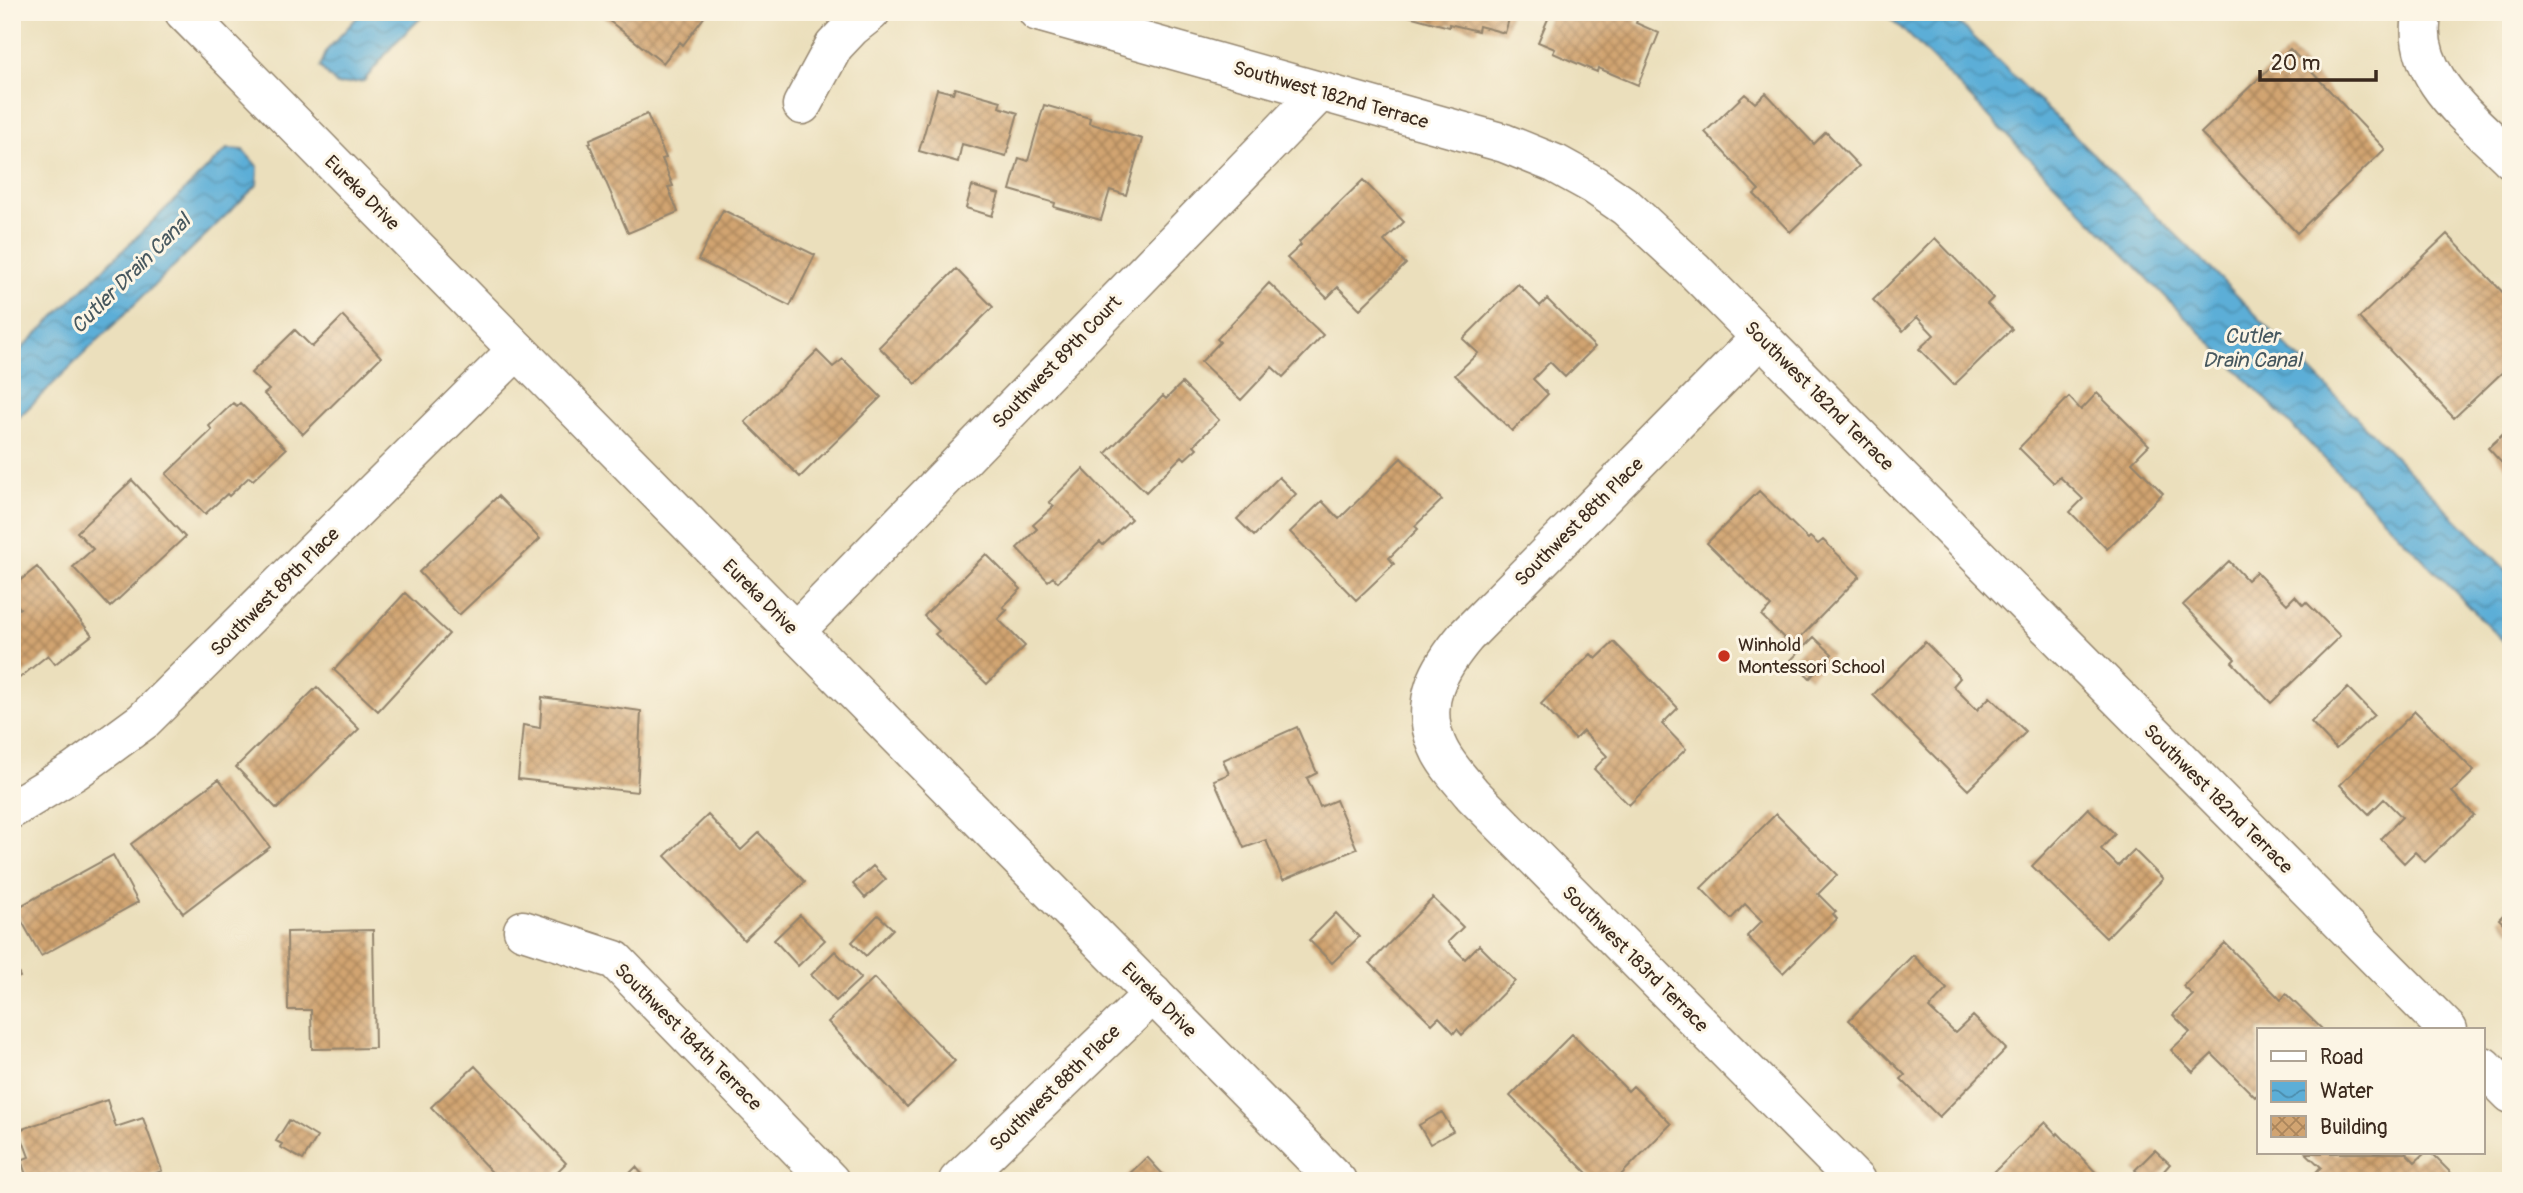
<svg xmlns="http://www.w3.org/2000/svg" width="2523" height="1193" viewBox="0 0 2523 1193" font-family="Pangolin,sans-serif">
  <defs>
    <pattern id="water-waves" width="16" height="10" patternUnits="userSpaceOnUse" patternTransform="scale(1.75)"><rect width="16" height="10" fill="#5caed7"/><path d="M0 5q4-4 8 0t8 0" fill="none" stroke="#4d8eae"/></pattern>
    <pattern id="building-cross-hatch" width="8" height="8" patternUnits="userSpaceOnUse" patternTransform="scale(1.75)"><rect width="8" height="8" fill="#d1a471"/><path d="M0 0l8 8M0 8l8-8" fill="none" stroke="#ab865c"/></pattern>
  </defs>
  <rect width="100%" height="100%" fill="#fcf5e5"/>
  <filter id="ink" filterUnits="userSpaceOnUse"><feTurbulence type="fractalNoise" baseFrequency=".0143" numOctaves="2"/><feDisplacementMap in="SourceGraphic" scale="14" xChannelSelector="R" yChannelSelector="G"/><feConvolveMatrix kernelMatrix="1 2 1 2 8 2 1 2 1" color-interpolation-filters="sRGB"/></filter>
  <filter id="wash" filterUnits="userSpaceOnUse"><feTurbulence type="fractalNoise" baseFrequency=".00686" numOctaves="4" result="noise"/><feDisplacementMap in="SourceGraphic" scale="28" xChannelSelector="R" yChannelSelector="G"/><feGaussianBlur stdDeviation="1.57" result="paint"/><feColorMatrix in="noise" values="0 0 0 0 0 0 0 0 0 0 0 0 0 0 0 0 0 1.4 0 .05"/><feComposite in="paint" operator="in"/></filter>
  <g filter="url(#wash)">
    <rect width="100%" height="100%" fill="#ebdfbc"/>
    <path fill="url(#water-waves)" stroke="#4c6c7a" stroke-width="2" d="M362 12H427L394 44 364 81 337 85 320 67 327 50Z
      M1883 12H1948L2208 266 2511 575V649L1911 37Z
      M227 149 243 150 258 167 257 185 12 424V358Z"/>
    <g id="blocks">
      <path fill="url(#building-cross-hatch)" d="M605 12H708L683 45 680 42 663 63 603 16Z
        M1405 12H1511L1505 33 1479 26 1478 31 1449 24V27L1405 15Z
        M1551 12H1640L1636 23 1659 33 1638 85 1598 68 1597 72 1553 53 1555 49 1538 42Z
        M2290 49 2385 149 2297 233 2201 133Z
        M955 88 1001 101 999 107 1018 113 1006 156 962 144 958 162 919 151 937 89 953 93Z
        M1766 93 1814 144 1826 132 1859 166 1790 232 1754 194 1759 190 1705 132 1745 94 1755 103Z
        M1044 105 1090 118 1089 123 1142 139 1126 195 1110 190 1101 220 1054 207 1055 203 1010 190 1019 158 1028 161Z
        M647 114 666 158 662 159 673 186 668 187 678 212 628 233 589 143H591L590 139Z
        M1363 180 1404 222 1384 241 1406 264 1360 309 1338 287 1327 298 1287 258 1301 245 1299 242Z
        M972 186 999 194 992 216 966 208Z
        M723 210 815 255 790 306 698 260Z
        M2447 234 2511 301V364L2454 418 2359 318Z
        M1935 238 1993 298 1987 304 2012 329 1954 385 1919 349 1934 335 1917 317 1903 331 1873 300Z
        M956 269 993 307 916 384 879 347Z
        M1269 283 1323 335 1283 377 1272 367 1241 400 1201 362 1220 342 1217 339Z
        M1518 284 1540 306 1547 299 1595 347 1565 377 1550 362 1533 379 1548 394 1512 431 1455 375 1478 353 1463 339Z
        M343 316 381 357 303 434 264 394 269 390 251 373 295 330 312 347Z
        M817 351 833 367 843 359 881 397 800 477 745 422Z
        M1182 383 1219 420 1194 445 1197 448 1185 459 1182 456 1146 492 1106 453 1163 396 1166 399Z
        M2097 393 2149 445 2132 462 2163 493 2107 549 2070 512 2083 499 2060 477 2054 483 2019 448 2069 397 2081 410Z
        M233 403 237 406 240 403 286 449 253 480 249 477 229 496 227 494 205 514 166 474 212 430 209 426Z
        M2511 427V473L2488 448Z
        M1401 458 1442 500 1415 526 1418 529 1389 558 1394 564 1356 600 1290 532 1322 501 1339 519Z
        M1083 469 1131 519 1103 545 1100 542 1058 582 1053 577 1048 581 1017 548 1037 529 1033 525 1054 506 1049 502Z
        M1279 477 1296 494 1254 536 1237 519Z
        M132 480 185 537 110 607 73 567 93 549 77 532Z
        M1759 491 1808 539 1810 537 1818 544 1823 540 1860 576 1792 646 1762 616 1771 606 1707 543Z
        M498 496 540 539 459 615 419 572Z
        M986 554 1021 589 1003 607 1007 610 998 619 1025 646 987 684 935 634 939 631 924 616Z
        M2229 561 2247 580 2256 572 2287 604 2295 596 2303 605 2306 602 2340 636 2271 703 2232 662 2235 659 2183 605Z
        M37 567 92 635 55 664 48 655 12 684V614L20 608 12 599V587Z
        M405 593 449 634 378 711 334 670Z
        M1814 637 1832 654 1810 678 1791 660Z
        M1614 642 1678 708 1662 724 1686 749 1629 805 1594 769 1607 756 1583 731 1575 739 1541 704 1591 654 1596 659Z
        M1925 642 1960 678 1953 686 1977 710 1990 697 2026 732 1968 790 1873 695Z
        M317 687 359 729 277 809 236 767Z
        M2348 688 2374 715 2336 749 2311 722Z
        M542 697 641 711 637 792 518 779 523 725 540 728Z
        M2415 711 2474 771 2452 792 2474 815 2425 862 2415 852 2404 863 2381 839 2402 817 2384 799 2369 814 2340 785Z
        M1297 727 1317 773 1307 778 1320 807 1336 800 1357 849 1283 880 1266 840 1244 848 1214 780 1229 774 1223 760Z
        M219 779 270 847 183 913 131 844Z
        M2088 808 2115 834 2101 849 2118 866 2134 850 2163 879 2106 938 2032 866Z
        M1776 814 1837 875 1818 894 1836 912 1833 914 1837 919 1783 973 1747 936 1762 921 1745 904 1731 919 1701 888Z
        M708 815 741 850 759 833 805 882 744 940 665 856Z
        M113 855 138 902 41 956 15 909Z
        M873 866 886 879 865 898 853 884Z
        M1433 898 1463 927 1448 942 1465 959 1479 945 1515 981 1462 1035 1457 1029 1454 1033 1439 1017 1432 1024 1370 963Z
        M2511 907V931L2499 919Z
        M1336 913 1359 937 1332 963 1309 940Z
        M800 915 825 940 798 966 774 940Z
        M878 915 893 929 866 956 852 942Z
        M373 930 375 1048 312 1049 311 1010H288L287 932Z
        M2225 943 2281 1000 2286 994 2323 1030H2259V1093L2255 1097 2212 1054 2193 1072 2171 1050 2190 1032 2173 1015 2193 995 2183 986Z
        M835 951 861 978 836 1001 811 975Z
        M1913 955 1947 989 1929 1008 1955 1033 1973 1016 2006 1049 1939 1117 1901 1079 1905 1075 1849 1020Z
        M12 957 20 977 12 980Z
        M874 978 955 1061 907 1107 828 1022Z
        M1572 1034 1628 1091 1633 1086 1671 1124 1615 1181H1595L1510 1096Z
        M475 1066 566 1163 548 1181H500L431 1107Z
        M107 1100 116 1127 143 1118 162 1171 135 1181H28L21 1160 29 1157 19 1130Z
        M1442 1112 1453 1131 1430 1144 1419 1125Z
        M289 1120 317 1137 303 1160 280 1147 282 1144 276 1141Z
        M2045 1122 2057 1135 2058 1133 2104 1181H2003L1994 1172Z
        M2155 1150 2170 1164 2155 1181H2146L2135 1170Z
        M2306 1153H2406L2415 1162 2425 1153H2431L2459 1181H2325L2316 1172 2321 1167Z
        M1147 1157 1169 1181H1122Z
        M636 1167 648 1181H622Z"/>
    </g>
  </g>
  <g filter="url(#ink)">
    <use href="#blocks" fill-opacity="0" stroke="#93846d" stroke-width="2"/>
    <g fill="none" stroke-linecap="round" stroke-linejoin="round">
      <defs>
        <path id="street" d="M1038 12 1504 143 1556 164 1594 185 1626 207 1693 269 2448 1030
          M2423 12C2407 73 2473 121 2511 159
          M802 105 834 46 852 27 871 12
          M1761 337 1466 636C1439 668 1419 702 1437 745 1444 763 1460 779 1472 794L1856 1181
          M795 632 1319 93
          M12 809 75 771 143 721 517 350
          M523 930 615 960 830 1181
          M2483 1066 2511 1094
          M958 1181 1153 994"/>
        <path id="secondary" d="M184 12 1337 1181"/>
      </defs>
      <use href="#street" stroke="#93846d" stroke-width="41"/>
      <use href="#secondary" stroke="#93846d" stroke-width="41"/>
      <use href="#street" stroke="#fff" stroke-width="38"/>
      <use href="#secondary" stroke="#fff" stroke-width="38"/>
    </g>
  </g>
  <circle fill="#c8321e" stroke="#fcf5e5" stroke-width="2.5" cx="1724" cy="656" r="7"/>
  <g text-anchor="middle" dominant-baseline="central" stroke-width="6" stroke-linejoin="round" paint-order="stroke">
    <g font-size="19" fill="#3b2a1e" stroke="#fcf5e5">
      <text transform="translate(1331 95) rotate(16)">Southwest 182nd Terrace</text>
      <text transform="translate(362 193) rotate(45)">Eureka Drive</text>
      <text transform="translate(1057 362) rotate(-46)">Southwest 89th Court</text>
      <text transform="translate(1819 396) rotate(45)">Southwest 182nd Terrace</text>
      <text transform="translate(1579 522) rotate(-45)">Southwest 88th Place</text>
      <text transform="translate(275 592) rotate(-45)">Southwest 89th Place</text>
      <text transform="translate(760 597) rotate(45)">Eureka Drive</text>
      <text transform="translate(2218 799) rotate(45)">Southwest 182nd Terrace</text>
      <text transform="translate(1635 959) rotate(45)">Southwest 183rd Terrace</text>
      <text transform="translate(1159 1000) rotate(45)">Eureka Drive</text>
      <text transform="translate(688 1037) rotate(45)">Southwest 184th Terrace</text>
      <text transform="translate(1055 1088) rotate(-44)">Southwest 88th Place</text>
    </g>
    <g font-size="19" fill="#3b2a1e" stroke="#fcf5e5" text-anchor="start">
      <text x="1738" y="645">Winhold<tspan x="1738" dy="22">Montessori School</tspan></text>
    </g>
    <g font-size="21" font-style="italic" fill="#47585f" stroke="#fcf5e5">
      <text transform="translate(131 274) rotate(-45)">Cutler Drain Canal</text>
      <text x="2252" y="336">Cutler<tspan x="2252" dy="24">Drain Canal</tspan></text>
    </g>
  </g>
  <rect width="2523" height="1193" fill="none" stroke="#fcf5e5" stroke-width="42"/>
  <rect x="2257" y="1028" width="228" height="126" fill="#fcf5e5" stroke="#afa495" stroke-width="2"/>
  <rect x="2271" y="1051" width="35" height="10" fill="#ffffff" stroke="#afa495" stroke-width="2"/>
  <text x="2320" y="1064" font-size="21" fill="#3b2a1e">Road</text>
  <rect x="2271" y="1081" width="35" height="21" fill="url(#water-waves)" stroke="#afa495" stroke-width="2"/>
  <text x="2320" y="1098" font-size="21" fill="#3b2a1e">Water</text>
  <rect x="2271" y="1116" width="35" height="21" fill="url(#building-cross-hatch)" stroke="#afa495" stroke-width="2"/>
  <text x="2320" y="1134" font-size="21" fill="#3b2a1e">Building</text>
  <path d="M2260 70v10h116v-10" fill="none" stroke="#3b2a1e" stroke-width="3.5"/>
  <text x="2271" y="70" font-size="21" fill="#3b2a1e" stroke="#fcf5e5" stroke-width="5" paint-order="stroke">20 m</text>
</svg>
